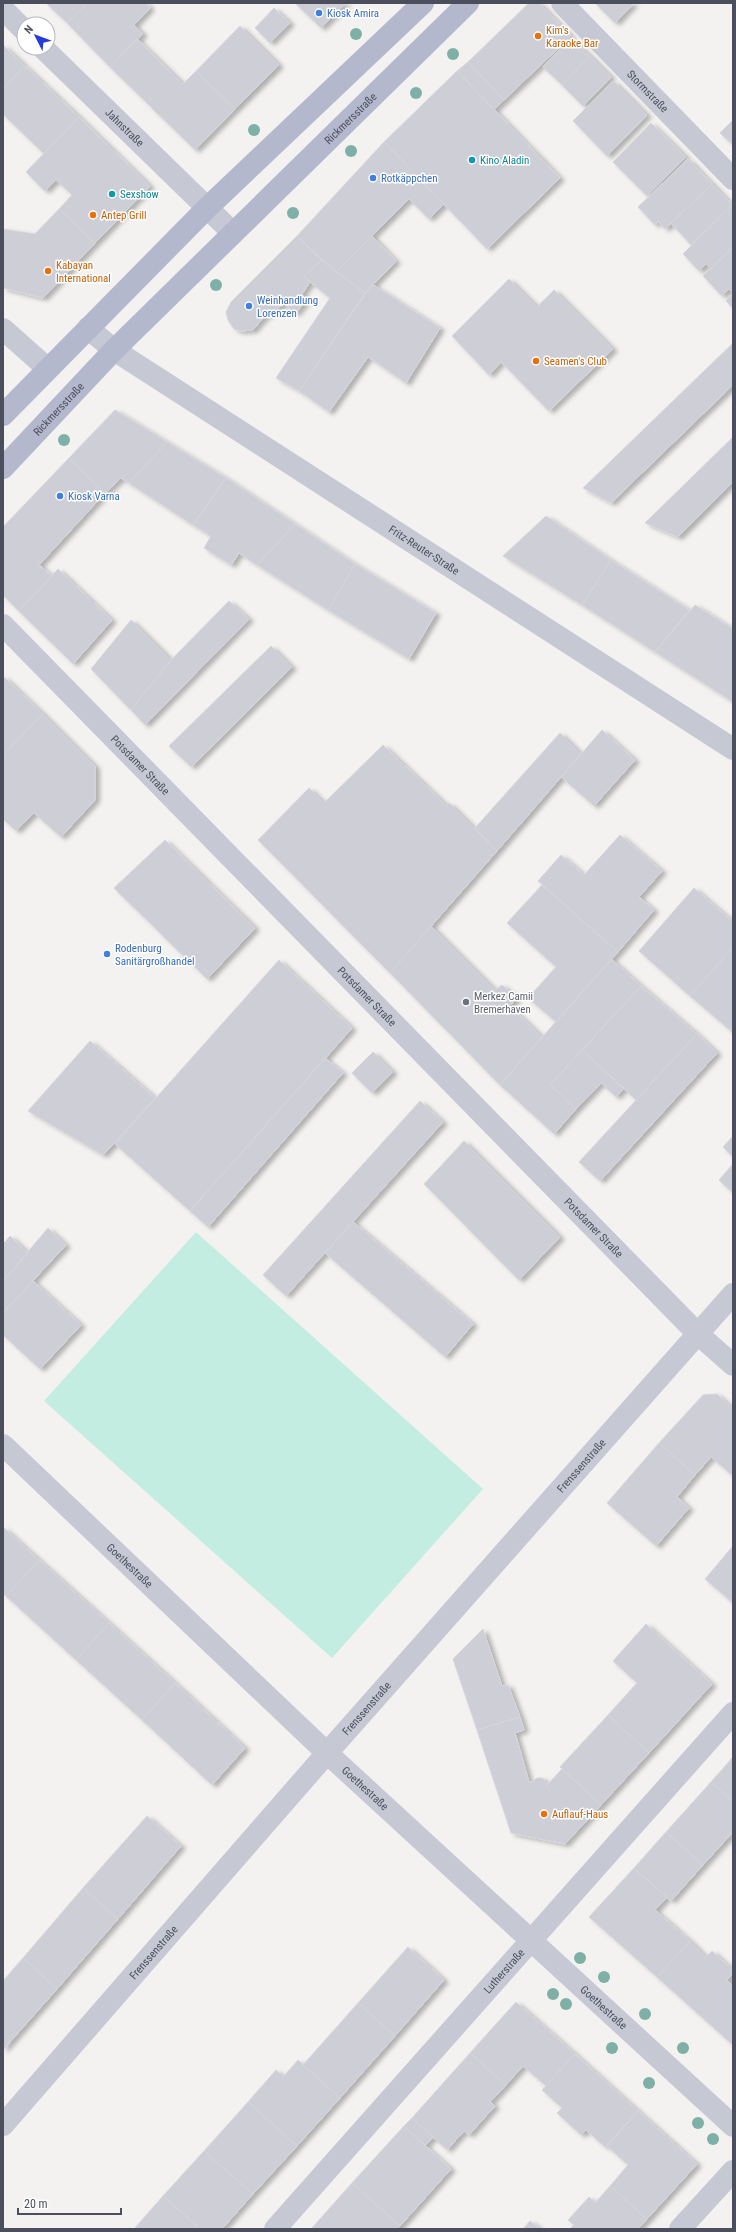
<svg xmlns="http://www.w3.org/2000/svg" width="736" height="2232" viewBox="0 0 736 2232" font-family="'Roboto Condensed',sans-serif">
  <defs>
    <filter id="shadow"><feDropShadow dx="4.5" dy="2.5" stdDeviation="2" flood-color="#0004"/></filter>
  </defs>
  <rect width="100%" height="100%" fill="#f3f2f1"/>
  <path fill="#c3ede0" d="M196 1232 483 1489 332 1658 44 1401Z"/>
  <path fill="#cecfd6" stroke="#d6d5dc" filter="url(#shadow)" d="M46 3H87L67 23Z
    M87 3H146L150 8 134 25 143 34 110 67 67 23Z
    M295 3H346L321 28Z
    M529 3H539L571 36 504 100 468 62Z
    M595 3H634L615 23Z
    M274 8 290 23 270 43 255 28Z
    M240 26 279 65 235 109 196 71Z
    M571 38 590 56 562 85 543 67Z
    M137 39 183 84 196 71 235 109 195 150 110 67Z
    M3 45 25 66 3 89Z
    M590 56 611 77 583 106 562 85Z
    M468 62 504 100 494 110 457 71Z
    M25 66 79 117 44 154 3 114V89Z
    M457 71 560 178 487 249 384 142Z
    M613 81 647 115 607 156 573 121Z
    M79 117 150 186 95 243 59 209 72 195 56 180 45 191 26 172Z
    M733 120V145L720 133Z
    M651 123 686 157 647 196 613 162Z
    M384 142 444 204 429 219 409 199 336 272 297 236Z
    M688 159 712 184 665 229 658 221 655 225 638 207Z
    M712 184 732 205 691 245 671 223Z
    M732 205 733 247 711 269 706 264 699 271 683 254Z
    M59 209 95 243 43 298 3 288V229L35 234Z
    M297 236 321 260 304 277 310 282 302 294 305 302 295 314 284 304 264 317 253 330 240 331 234 329 228 320 226 312 231 302Z
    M372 236 396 261 365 293 336 272Z
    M733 247V292L729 289 722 296 703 276Z
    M321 260 365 293 299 391 276 378 330 298 304 277Z
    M509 279 537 307 554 290 613 349 549 411 501 362 489 375 452 336Z
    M372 284 440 328 406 383 368 357 329 412 299 391Z
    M733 294V308L726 301Z
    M733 343V385L611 503 583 488Z
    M115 410 167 442 129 483 121 478 105 493 69 458Z
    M733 437V482L678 537 645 523Z
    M167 442 226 478 193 525 129 483Z
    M69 458 105 493 39 565 52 576 19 611 3 595V527Z
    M226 478 295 524 257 565 239 553 231 565 204 548 211 536 193 525Z
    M546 516 611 560 582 605 503 556Z
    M295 524 355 564 328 610 257 565Z
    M611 560 689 610 655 652 582 605Z
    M355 564 436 613 409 659 328 610Z
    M58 569 112 620 73 664 19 611Z
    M229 601 249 619 145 725 131 710 171 660Z
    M695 605 733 629V702L655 652Z
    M131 620 171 660 131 710 91 669Z
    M271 646 292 667 191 767 169 746Z
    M3 676 43 714 3 755Z
    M43 714 95 766V800L61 837 34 813 16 831 3 819V755Z
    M602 730 635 760 594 806 561 777Z
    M560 733 581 754 497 851 475 828Z
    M383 745 447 806 449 803 497 851 390 973 258 840 309 788 324 803Z
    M620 835 662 871 639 897 654 910 618 952 538 881 561 855 584 875Z
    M165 840 255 928 207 979 114 888Z
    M542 885 618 952 556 1022 528 998 556 967 507 923Z
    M694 888 733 922V947L690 996 639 951Z
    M431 926 495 990 502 985 517 998 510 1006 542 1037 500 1085 390 973Z
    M733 947V1026L730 1030 690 996Z
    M611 959 641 986 550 1085 576 1109 554 1134 500 1085Z
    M279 960 352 1028 190 1211 115 1144Z
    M641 986 697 1034 636 1100 582 1050Z
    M697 1034 717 1053 600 1181 579 1162Z
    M90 1041 155 1098 103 1155 28 1111Z
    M582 1050 624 1088 616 1097 601 1083 576 1109 550 1085Z
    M373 1052 393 1072 372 1093 352 1073Z
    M325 1058 343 1073 208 1227 190 1211Z
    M420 1101 443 1122 286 1296 263 1275Z
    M733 1136V1157L723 1147Z
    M464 1141 560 1237 519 1280 424 1184Z
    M733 1164V1193L719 1180Z
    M353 1222 473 1324 445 1357 325 1253Z
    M48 1228 66 1245 3 1313V1281Z
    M10 1236 28 1253 3 1281V1244Z
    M33 1281 81 1325 40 1369 3 1335V1313Z
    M717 1394 733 1409V1476L711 1457 695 1475 659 1443 703 1395Z
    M659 1443 695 1475 677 1497 689 1508 656 1546 607 1503Z
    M3 1527 39 1560 6 1596 3 1593Z
    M733 1546V1603L705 1579Z
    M39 1560 109 1623 76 1660 6 1596Z
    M109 1623 175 1683 142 1720 76 1660Z
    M646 1624 712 1684 649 1753 608 1715 637 1683 613 1661Z
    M483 1629 502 1686 508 1685 520 1717 477 1730 453 1659Z
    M175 1683 245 1748 212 1785 142 1720Z
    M608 1715 649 1753 601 1805 560 1767Z
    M520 1717 524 1730 515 1733 529 1782H532L537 1778H542L547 1783 546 1786 562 1769 601 1805 565 1844 511 1833 477 1730Z
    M733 1757V1802L711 1782Z
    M711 1782 733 1802V1832L703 1865 666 1832Z
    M147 1816 181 1846 118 1919 83 1888Z
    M666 1832 703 1865 671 1901 634 1868Z
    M634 1868 667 1897 655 1910 690 1941 657 1977 589 1917Z
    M83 1888 118 1919 57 1989 23 1958Z
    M690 1941 706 1957 712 1951 733 1970V1973L727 1980 733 1986V2045L657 1977Z
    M408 1947 444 1980 395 2036 358 2003Z
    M23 1958 57 1989 3 2050V1981Z
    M516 2002 575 2054 546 2086 523 2066 506 2085 470 2053Z
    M358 2003 395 2036 340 2098 303 2065Z
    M470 2053 506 2085 490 2102 495 2106 469 2135 464 2131 447 2150 412 2118Z
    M575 2054 638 2111 605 2147 586 2130 581 2135 557 2113 562 2108 542 2090Z
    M298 2060 340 2098 297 2146 248 2102 276 2070 283 2077Z
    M248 2102 297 2146 253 2194 204 2151Z
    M638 2111 697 2164 647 2219 610 2186 628 2165 607 2146Z
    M412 2118 433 2137 425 2146 404 2126Z
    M404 2126 451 2169 400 2226 352 2183Z
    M204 2151 253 2194 222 2229H200L163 2196Z
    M352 2183 400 2226 397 2229H311Z
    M610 2186 647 2219 638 2229H570L574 2225 568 2220 589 2197 595 2203Z
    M163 2196 200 2229H134Z
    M530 2221 540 2229H523Z"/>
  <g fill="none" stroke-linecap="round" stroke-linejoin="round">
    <g stroke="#c6c9d4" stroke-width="22">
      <path id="s1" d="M562 3 733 179"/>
      <path d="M3 9 24 30"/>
      <path id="s2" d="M43 48 233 233"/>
      <path id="s3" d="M88 328 114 350 733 749"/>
      <path d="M3 329 48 369"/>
      <path id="s4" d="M3 625 698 1334 733 1365"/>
      <path id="s5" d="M3 1445 327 1753 733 2126"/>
      <path id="s6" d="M3 2125 327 1753 733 1294"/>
      <path id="s7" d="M275 2229 733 1713"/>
      <path d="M680 2229 733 2171"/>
    </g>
    <g stroke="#b3b8cd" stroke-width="22">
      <path d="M3 415 207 208 423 3"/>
      <path id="s8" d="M3 468 114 350 468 3"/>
    </g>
  </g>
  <g fill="#7eb0a7">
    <circle cx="356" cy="34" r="6"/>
    <circle cx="453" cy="54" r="6"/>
    <circle cx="416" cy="93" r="6"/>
    <circle cx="254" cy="130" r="6"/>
    <circle cx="351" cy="151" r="6"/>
    <circle cx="293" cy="213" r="6"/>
    <circle cx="216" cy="285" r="6"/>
    <circle cx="64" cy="440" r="6"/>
    <circle cx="580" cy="1958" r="6"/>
    <circle cx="604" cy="1977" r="6"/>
    <circle cx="553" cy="1994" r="6"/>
    <circle cx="566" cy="2004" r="6"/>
    <circle cx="645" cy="2014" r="6"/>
    <circle cx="612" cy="2048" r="6"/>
    <circle cx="683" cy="2048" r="6"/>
    <circle cx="649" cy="2083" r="6"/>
    <circle cx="698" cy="2123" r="6"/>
    <circle cx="713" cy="2139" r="6"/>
  </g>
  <g fill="#3f7fe0" stroke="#fff" stroke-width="1.5">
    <circle cx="319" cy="13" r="4"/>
    <circle cx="373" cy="178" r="4"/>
    <circle cx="249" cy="306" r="4"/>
    <circle cx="60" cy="496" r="4"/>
    <circle cx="107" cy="954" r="4"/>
  </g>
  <g fill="#e8710a" stroke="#fff" stroke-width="1.5">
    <circle cx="538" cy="36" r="4"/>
    <circle cx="93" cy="215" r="4"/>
    <circle cx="48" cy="271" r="4"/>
    <circle cx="536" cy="361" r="4"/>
    <circle cx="544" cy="1814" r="4"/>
  </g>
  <g fill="#0f9aa8" stroke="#fff" stroke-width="1.5">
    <circle cx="472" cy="160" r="4"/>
    <circle cx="112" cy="194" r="4"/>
  </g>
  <circle fill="#6b7280" stroke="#fff" stroke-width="1.5" cx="466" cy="1002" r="4"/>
  <g text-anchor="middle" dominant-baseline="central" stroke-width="3" stroke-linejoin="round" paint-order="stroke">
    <g font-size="11" fill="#366cbe" stroke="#fff" text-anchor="start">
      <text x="327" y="13">Kiosk Amira</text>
      <text x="381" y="178">Rotkäppchen</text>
      <text x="257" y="300">Weinhandlung<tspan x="257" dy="13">Lorenzen</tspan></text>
      <text x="68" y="496">Kiosk Varna</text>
      <text x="115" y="948">Rodenburg<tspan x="115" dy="13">Sanitärgroßhandel</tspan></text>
    </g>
    <g font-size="11" fill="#c56008" stroke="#fff" text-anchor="start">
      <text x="546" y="30">Kim's<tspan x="546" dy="13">Karaoke Bar</tspan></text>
      <text x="101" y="215">Antep Grill</text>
      <text x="56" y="265">Kabayan<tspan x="56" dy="13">International</tspan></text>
      <text x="544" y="361">Seamen's Club</text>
      <text x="552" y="1814">Auflauf-Haus</text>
    </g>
    <g font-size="11" fill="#4a4e5d" stroke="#fff">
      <text stroke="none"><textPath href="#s1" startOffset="123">Stormstraße</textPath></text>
      <text stroke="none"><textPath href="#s8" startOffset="493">Rickmersstraße</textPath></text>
      <text stroke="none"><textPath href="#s2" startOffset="114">Jahnstraße</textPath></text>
      <text stroke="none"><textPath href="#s8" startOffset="81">Rickmersstraße</textPath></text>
      <text stroke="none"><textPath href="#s3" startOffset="403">Fritz-Reuter-Straße</textPath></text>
      <text stroke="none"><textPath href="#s4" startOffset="196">Potsdamer Straße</textPath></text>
      <text stroke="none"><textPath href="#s4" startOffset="520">Potsdamer Straße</textPath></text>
      <text stroke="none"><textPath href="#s4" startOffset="844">Potsdamer Straße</textPath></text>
      <text stroke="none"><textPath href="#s6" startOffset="877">Frenssenstraße</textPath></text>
      <text stroke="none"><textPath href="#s5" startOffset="175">Goethestraße</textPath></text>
      <text stroke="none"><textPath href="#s6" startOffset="553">Frenssenstraße</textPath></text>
      <text stroke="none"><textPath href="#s5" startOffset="499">Goethestraße</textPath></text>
      <text stroke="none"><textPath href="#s6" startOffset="229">Frenssenstraße</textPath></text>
      <text stroke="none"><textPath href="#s7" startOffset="345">Lutherstraße</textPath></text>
      <text stroke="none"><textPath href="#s5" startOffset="823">Goethestraße</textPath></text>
    </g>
    <g font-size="11" fill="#0d838f" stroke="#fff" text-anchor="start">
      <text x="480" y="160">Kino Aladin</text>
      <text x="120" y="194">Sexshow</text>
    </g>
    <g font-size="11" fill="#5b616d" stroke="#fff" text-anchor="start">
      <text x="474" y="996">Merkez Camii<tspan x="474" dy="13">Bremerhaven</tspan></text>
    </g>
  </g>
  <rect width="736" height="2232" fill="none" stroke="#4a4e5d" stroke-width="8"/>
  <g transform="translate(36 36) rotate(312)"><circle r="19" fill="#ffffff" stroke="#b7b8be"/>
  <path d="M0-3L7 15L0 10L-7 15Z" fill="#273cd7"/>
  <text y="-6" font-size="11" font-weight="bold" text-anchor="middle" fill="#4a4e5d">N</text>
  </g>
  <path d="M18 2208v6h103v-6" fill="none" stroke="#4a4e5d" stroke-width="2"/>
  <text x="24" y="2208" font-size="12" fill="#4a4e5d" stroke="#ffffff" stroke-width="3" paint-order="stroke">20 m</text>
</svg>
